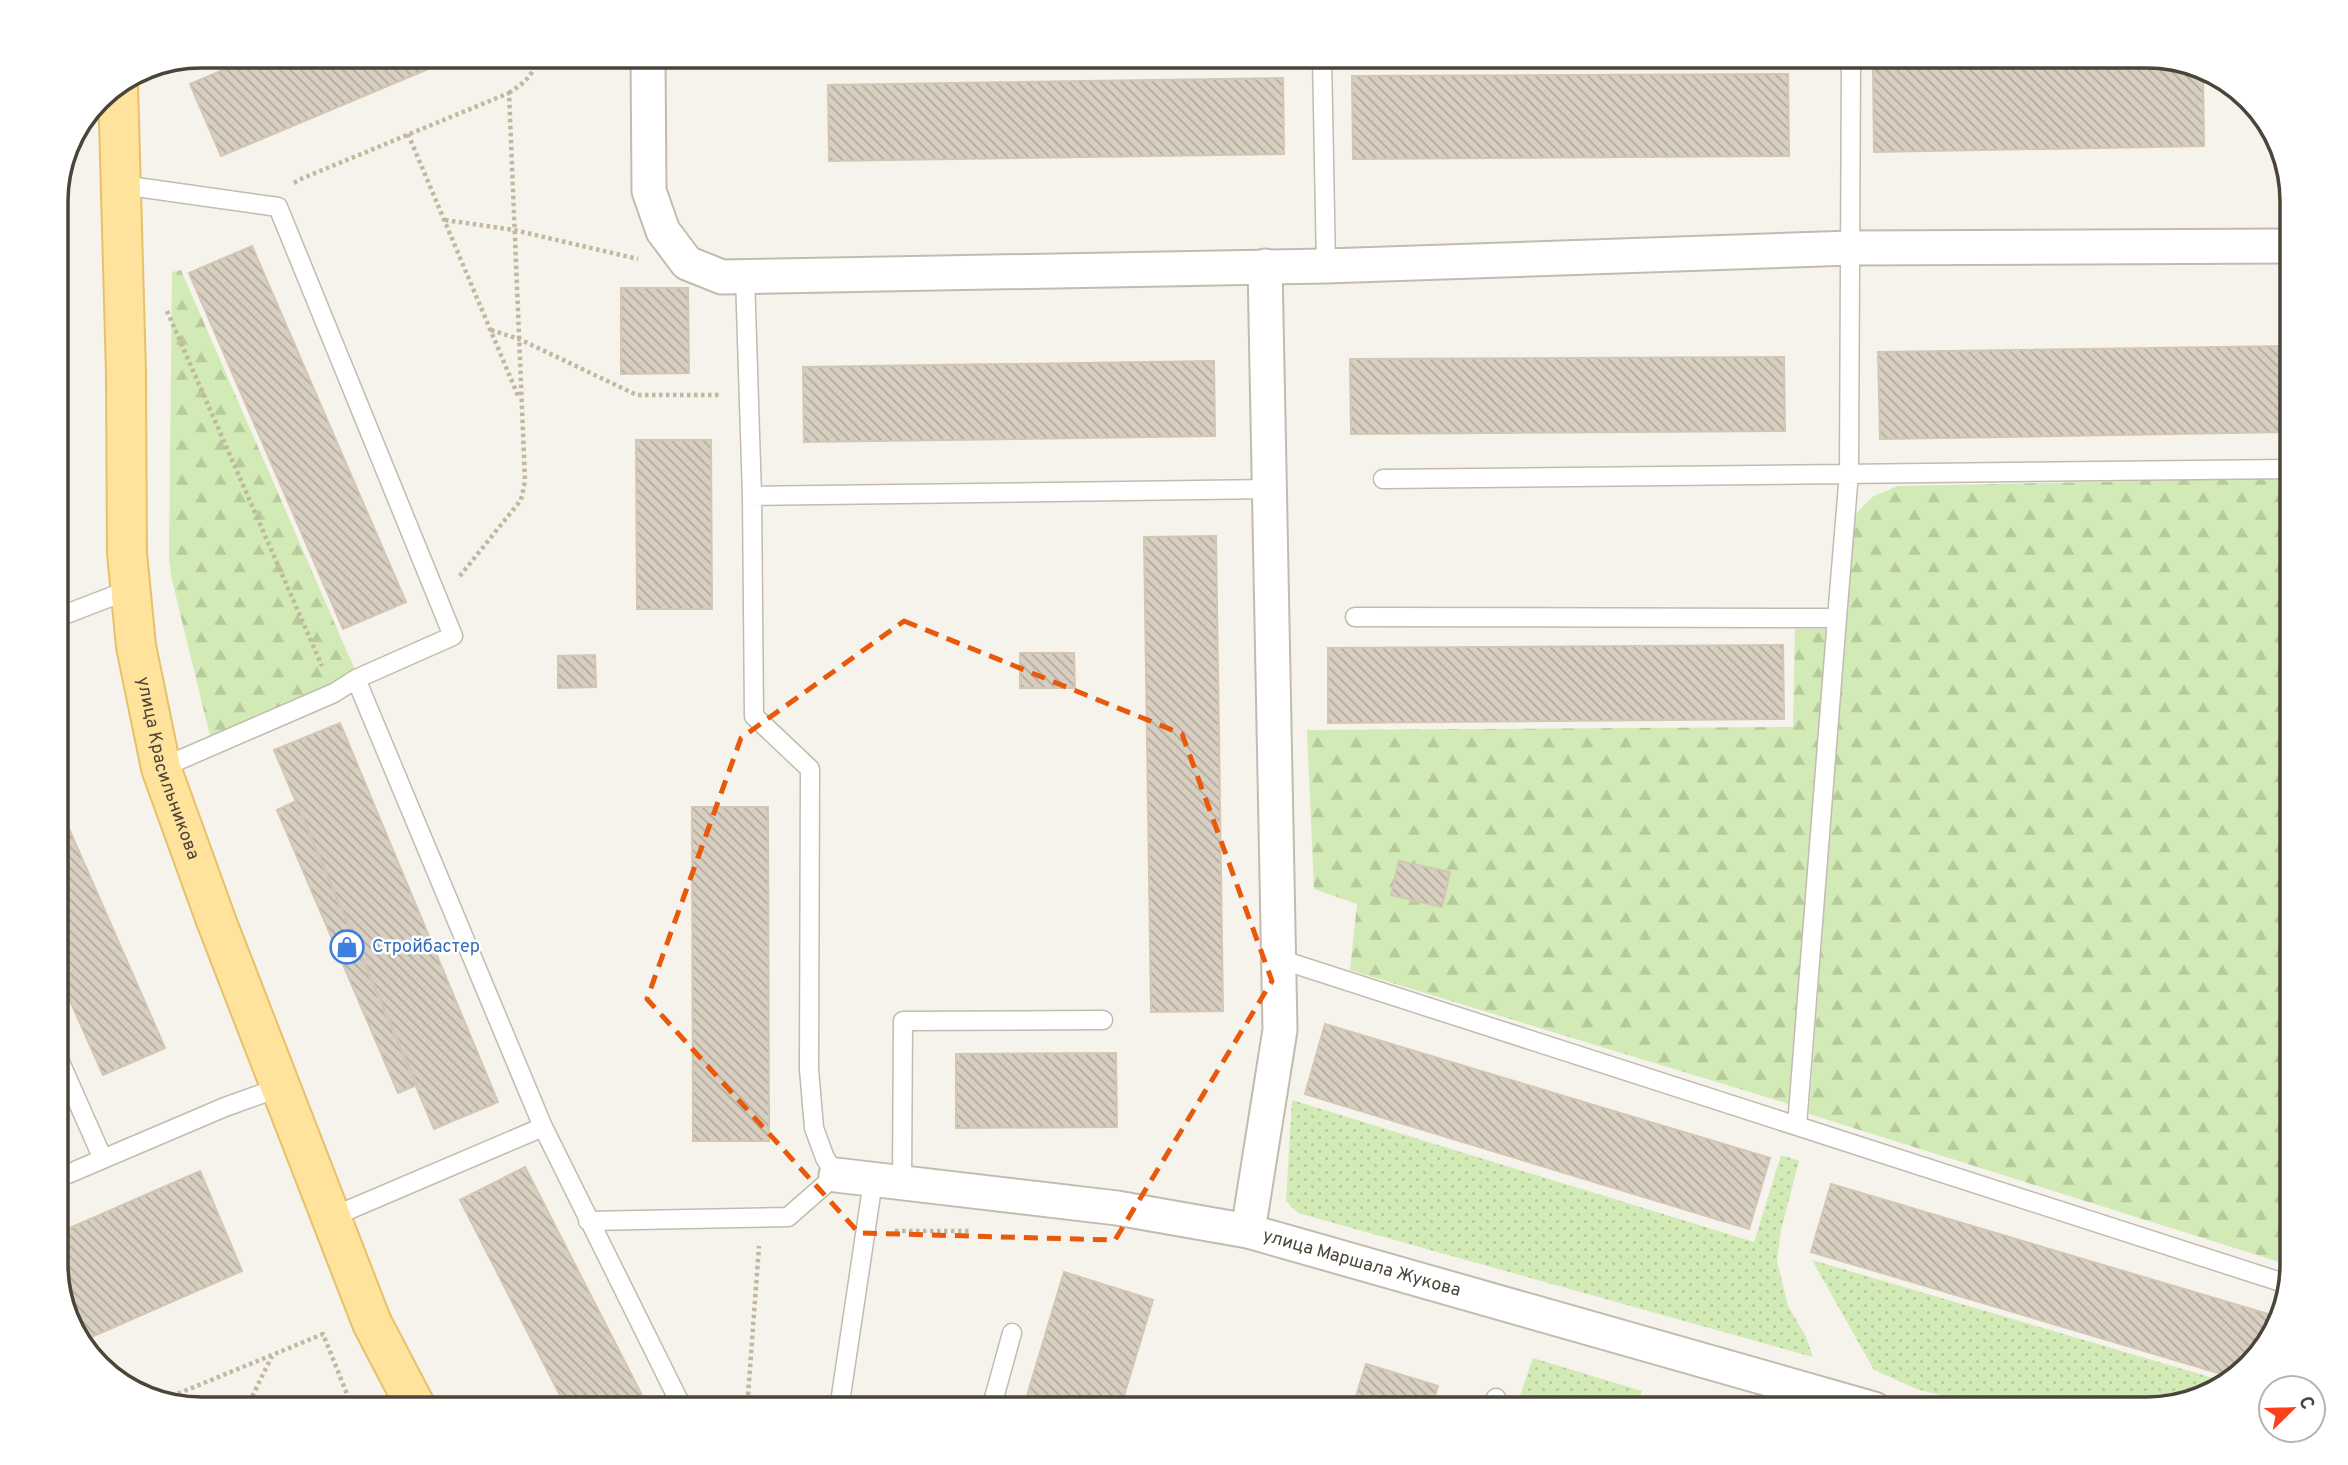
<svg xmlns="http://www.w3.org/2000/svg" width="2348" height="1465" viewBox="0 0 2348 1465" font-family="Overpass,sans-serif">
  <defs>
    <pattern id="grass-dots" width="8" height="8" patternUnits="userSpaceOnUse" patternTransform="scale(1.75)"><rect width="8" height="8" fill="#d2eab5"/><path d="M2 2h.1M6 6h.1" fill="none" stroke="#b6ca9c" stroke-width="1.8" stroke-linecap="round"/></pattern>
    <pattern id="forest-firs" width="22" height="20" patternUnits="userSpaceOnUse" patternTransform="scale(1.75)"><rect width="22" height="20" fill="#d2eab5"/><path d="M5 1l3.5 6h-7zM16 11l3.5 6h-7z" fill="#b6ca9c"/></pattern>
    <pattern id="building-back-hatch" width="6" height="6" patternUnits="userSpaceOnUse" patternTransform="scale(1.75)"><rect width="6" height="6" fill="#d8cfc1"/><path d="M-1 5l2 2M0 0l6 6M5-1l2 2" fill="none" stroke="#b1aa9e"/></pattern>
  </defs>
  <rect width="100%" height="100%" fill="#f6f3ec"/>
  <path fill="url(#grass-dots)" d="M1292 1100 1754 1242 1781 1155 1799 1161 1781 1230 1777 1261 1788 1306 1805 1335 1813 1357 1298 1213 1286 1201Z
    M1812 1260 2227 1382 2219 1390 2147 1409H1990L1917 1389 1874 1370Z
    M1533 1358 1642 1391 1637 1409H1522L1518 1401Z"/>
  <path fill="url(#forest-firs)" d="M181 270 355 670 327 689 211 740 172 580 169 560 172 272Z
    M2292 478V1266L1809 1114 1853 517 1872 497 1898 486Z
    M1795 629H1828L1792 1105 1350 970 1357 904 1314 889 1307 730 1793 727Z"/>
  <path fill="url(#building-back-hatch)" stroke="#d3c7b4" stroke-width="2" d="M256 56H459L221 156 190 84Z
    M2165 61 2203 71 2204 146 1874 152 1873 66Z
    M1788 74 1789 156 1353 159 1352 76Z
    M1283 78 1284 154 829 161 828 85Z
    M252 246 406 602 343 629 189 273Z
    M621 288H688L689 373 621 374Z
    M2292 346V432L1880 439 1878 352Z
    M1784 357 1785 431 1351 434 1350 359Z
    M1214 361 1215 436 804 442 803 367Z
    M636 440H711L712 609H637Z
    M1216 536 1223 1011 1151 1012 1144 537Z
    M1783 645 1784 719 1328 723V648Z
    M1020 653H1074L1075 688H1020Z
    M595 655 596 687 558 688V656Z
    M340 723 498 1102 434 1129 274 750Z
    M56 799 165 1048 103 1075 56 969Z
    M296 801 417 1085 398 1093 277 810Z
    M692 807H768L769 1141H693Z
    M1399 861 1450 872 1442 907 1391 895Z
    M1325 1024 1770 1158 1749 1229 1305 1094Z
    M1116 1053 1117 1127 956 1128V1054Z
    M525 1167 649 1409H567L460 1200Z
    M200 1171 242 1271 80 1342 76 1337 56 1273V1234Z
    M1831 1184 2278 1317 2272 1337 2232 1377 1811 1252Z
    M1064 1272 1153 1300 1120 1409H1023Z
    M1366 1364 1438 1386 1431 1409H1352Z"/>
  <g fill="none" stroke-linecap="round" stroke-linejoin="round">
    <defs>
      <path id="lane" d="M1322 56 1326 266
        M122 185 278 207 453 636 356 679 543 1127 683 1409
        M1383 479 2292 469
        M752 496 1269 489
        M1355 617 1837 618 1849 473 1851 56
        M56 618 131 589
        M161 768 334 693 356 679
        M1279 959 2287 1284
        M56 1053 103 1159
        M1797 1126 1837 618
        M56 1179 225 1107 281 1087
        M902 1184 903 1021 1103 1020
        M332 1217 543 1127
        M588 1221 788 1217 836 1175 825 1158 814 1128 809 1069 810 769 754 716 752 496 745 277
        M839 1409 873 1181
        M991 1409 1012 1333
        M1493 1409 1496 1398"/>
      <g id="street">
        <path d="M648 56 649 191 663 231 687 263 722 277 1326 266 1851 248 2292 246"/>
        <path id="s1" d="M836 1175 1117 1208 1248 1231 1874 1409"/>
        <path d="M1248 1231 1280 1030 1265 266"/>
      </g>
      <g id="primary">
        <path id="s2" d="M118 85 126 373 127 553 136 646 161 768 217 923 372 1323 417 1409"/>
      </g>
    </defs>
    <use href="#lane" stroke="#c2bbae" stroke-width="21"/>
    <use href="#street" stroke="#c2bbae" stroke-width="37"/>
    <use href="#primary" stroke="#e6c16a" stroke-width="42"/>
    <path stroke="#c4b79f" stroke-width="4.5" stroke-dasharray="3.5 3.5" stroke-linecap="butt" d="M509 93C523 83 537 75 534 56
      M408 134 519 398
      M294 183 303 178 509 93 525 481 521 500 459 577
      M445 220 514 230 638 259
      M167 311 322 666
      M491 330 519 339 637 395H720
      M895 1231H970
      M165 1399 323 1334 353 1409
      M246 1409 272 1356
      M747 1409 759 1246"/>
    <use href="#lane" stroke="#fff" stroke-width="18"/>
    <use href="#street" stroke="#fff" stroke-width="33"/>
    <use href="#primary" stroke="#ffe39c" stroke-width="38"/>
  </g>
  <path fill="none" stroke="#e8590c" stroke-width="5" stroke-dasharray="14 9" stroke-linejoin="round" d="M904 621 1182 734 1272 981 1115 1240 859 1233 647 999 741 738Z"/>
  <defs>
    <symbol id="shop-ring" viewBox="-11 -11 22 22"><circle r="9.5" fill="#fff" stroke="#3f7fe0" stroke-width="1.5"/><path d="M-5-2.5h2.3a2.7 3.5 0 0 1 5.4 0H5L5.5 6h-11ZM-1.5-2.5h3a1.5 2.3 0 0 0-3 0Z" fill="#3f7fe0"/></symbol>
  </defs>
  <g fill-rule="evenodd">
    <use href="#shop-ring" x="328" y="928" width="38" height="38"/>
  </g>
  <g text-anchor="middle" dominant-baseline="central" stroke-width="5" stroke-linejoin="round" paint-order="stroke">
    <g font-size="18" fill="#4b4439" stroke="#fff">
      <text stroke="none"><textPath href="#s2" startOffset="688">улица Красильникова</textPath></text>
      <text stroke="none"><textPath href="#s1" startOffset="534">улица Маршала Жукова</textPath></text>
    </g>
    <g font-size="18" fill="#366cbe" stroke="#fff" text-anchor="start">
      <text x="372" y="947">Стройбастер</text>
    </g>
  </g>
  <path d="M0 0H2348V1465H0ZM201 68H2147A133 133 0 0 1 2280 201V1264A133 133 0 0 1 2147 1397H201A133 133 0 0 1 68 1264V201A133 133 0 0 1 201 68Z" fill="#fff" fill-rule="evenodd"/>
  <path fill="none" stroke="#4b4439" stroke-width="3.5" d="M201 68H2147A133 133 0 0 1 2280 201V1264A133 133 0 0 1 2147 1397H201A133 133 0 0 1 68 1264V201A133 133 0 0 1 201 68Z"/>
  <g transform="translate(2292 1409) rotate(67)"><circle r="33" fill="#ffffff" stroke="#b7b4b0" stroke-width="2"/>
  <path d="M0-5L12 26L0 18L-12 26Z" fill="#fc3f1d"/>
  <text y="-10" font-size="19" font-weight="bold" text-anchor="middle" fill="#4b4439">С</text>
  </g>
</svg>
